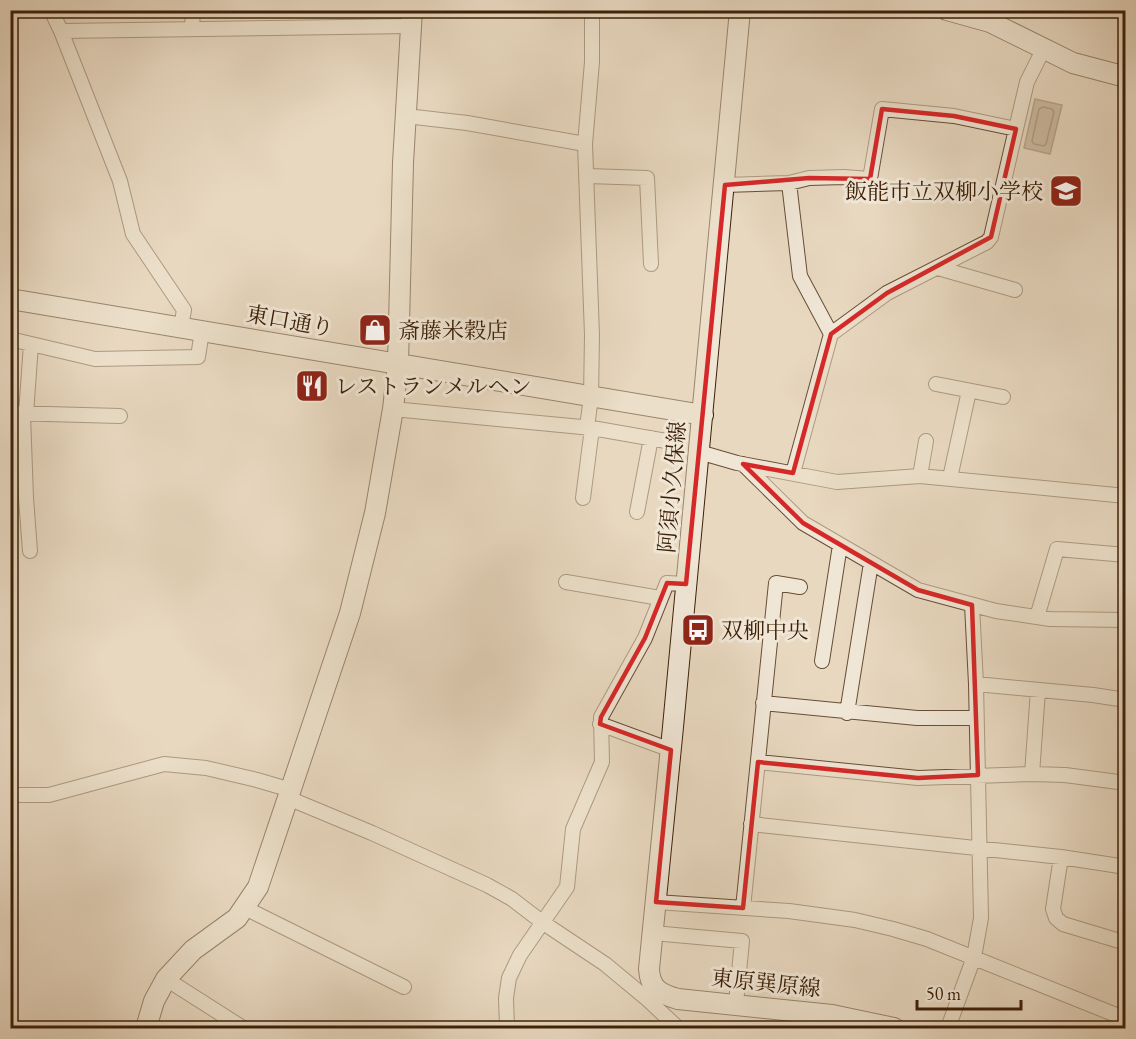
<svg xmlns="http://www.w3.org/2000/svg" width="1136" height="1039" viewBox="0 0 1136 1039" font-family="'EB Garamond','Noto Serif JP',serif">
  <rect width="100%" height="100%" fill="#e8d8c0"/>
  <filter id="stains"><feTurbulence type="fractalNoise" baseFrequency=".00333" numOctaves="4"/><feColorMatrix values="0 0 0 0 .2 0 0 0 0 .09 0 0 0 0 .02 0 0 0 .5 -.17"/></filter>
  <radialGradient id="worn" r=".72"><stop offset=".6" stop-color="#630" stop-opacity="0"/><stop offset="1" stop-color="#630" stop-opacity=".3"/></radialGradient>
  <path fill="#ae9981" stroke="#806950" stroke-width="1.5" d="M1035 99 1062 105 1050 154 1024 148Z"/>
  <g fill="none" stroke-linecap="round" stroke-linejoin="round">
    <path stroke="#755c44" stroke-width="1.5" d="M1043 107 1052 109 1054 112 1046 144 1044 146 1034 144 1032 141 1039 109Z"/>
    <defs>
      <path id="street" d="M51 10 61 31 120 181 133 234 184 310 181 327
        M192 29 193 10
        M61 31 411 26
        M406 116 467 123 585 144
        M588 176 647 178 651 264
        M789 183 800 276 831 334
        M725 185 789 183 809 178 844 177 870 179 882 109 954 116 1016 129 1027 82 1044 48
        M938 268 1015 290
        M10 339 95 359 198 357 202 331
        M936 384 1003 397
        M393 409 592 428 672 442
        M10 413 120 416
        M23 414 26 498 30 551
        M26 414 31 344
        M587 427 591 397 592 335 585 144 592 62V10
        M699 452 737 463 837 482 920 476 1126 496
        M743 464 803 523 918 590 996 611 1050 619 1126 620
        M793 473 831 334 887 293 987 242 991 237 1016 129
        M920 476 926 441
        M950 478 969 391
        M583 498 592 428
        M637 512 651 438
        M566 582 660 598
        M1037 617 1057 549 1126 555
        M822 661 840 545
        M976 684 1093 695 1126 700
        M763 703 917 718H976
        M847 713 871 563
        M600 724 671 750
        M758 762 918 778 1032 774 1065 775 1126 783
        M1032 774 1038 690
        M10 795H49L164 764 206 768 257 780 291 790
        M288 798 372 833 487 885 512 899 542 922 605 964 646 998 678 1028
        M751 824 1061 857 1126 867
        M1061 857 1053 909 1056 918 1063 924 1126 943
        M656 902 789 911 855 920 893 929 927 939 1126 1019
        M245 908 404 987
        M743 908 776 583 800 587
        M653 933 742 941 736 1003
        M166 979 243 1028
        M507 1028 506 998 509 978 520 955 567 887 573 829 602 762 601 717 645 638 667 583 686 584
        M948 1028 974 957 981 918 976 684 972 605"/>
      <path id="secondary" d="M740 10 673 727 649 969C650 989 660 994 678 999L832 1015 894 1028
        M947 10 990 22 1073 63 1126 77
        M10 299 703 415
        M146 1028 154 1001 166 979 193 950 237 918 258 887 350 613 375 513 393 409 398 364 403 163 412 10"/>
    </defs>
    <use href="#street" stroke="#674e35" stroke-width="16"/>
    <use href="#secondary" stroke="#3c2007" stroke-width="22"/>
    <use href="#street" stroke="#f0e6d6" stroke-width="14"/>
    <use href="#secondary" stroke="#f0e6d6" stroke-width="20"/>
  </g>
  <path d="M0 0H1136V1039H0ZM882 109 954 116 1016 129 991 237 887 293 831 334 793 473 743 464 803 523 918 590 972 605 978 775 918 778 758 762 743 908 656 902 671 750 600 724 601 717 645 638 667 583 686 584 725 185 809 178 870 179Z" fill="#e8d8c0" fill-opacity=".55" fill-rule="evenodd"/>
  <path fill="none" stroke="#d62828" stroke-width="4.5" stroke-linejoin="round" d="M882 109 954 116 1016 129 991 237 887 293 831 334 793 473 743 464 803 523 918 590 972 605 978 775 918 778 758 762 743 908 656 902 671 750 600 724 601 717 645 638 667 583 686 584 725 185 809 178 870 179Z"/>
  <defs>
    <symbol id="school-square" viewBox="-11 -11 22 22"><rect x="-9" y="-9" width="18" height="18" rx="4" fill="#8f2418" stroke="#f0e6d6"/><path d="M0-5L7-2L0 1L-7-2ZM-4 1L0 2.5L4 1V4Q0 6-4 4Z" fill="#fff"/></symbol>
    <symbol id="shop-square" viewBox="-11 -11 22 22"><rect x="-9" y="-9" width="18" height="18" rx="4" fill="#8f2418" stroke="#f0e6d6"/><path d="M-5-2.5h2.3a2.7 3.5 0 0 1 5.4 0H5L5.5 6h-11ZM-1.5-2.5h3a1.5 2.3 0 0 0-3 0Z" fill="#fff"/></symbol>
    <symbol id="restaurant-square" viewBox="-11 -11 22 22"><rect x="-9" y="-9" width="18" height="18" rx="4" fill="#8f2418" stroke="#f0e6d6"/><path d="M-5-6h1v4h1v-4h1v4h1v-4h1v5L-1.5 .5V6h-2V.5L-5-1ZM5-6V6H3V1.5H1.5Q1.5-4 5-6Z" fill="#fff"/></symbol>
    <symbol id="bus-square" viewBox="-11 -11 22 22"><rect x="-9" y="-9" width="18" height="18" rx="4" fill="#8f2418" stroke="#f0e6d6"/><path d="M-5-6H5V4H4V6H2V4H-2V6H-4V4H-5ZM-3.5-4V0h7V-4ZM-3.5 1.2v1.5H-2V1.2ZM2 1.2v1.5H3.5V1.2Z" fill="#fff"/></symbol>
  </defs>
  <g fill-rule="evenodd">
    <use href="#school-square" x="1047" y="172" width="38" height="38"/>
    <use href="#shop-square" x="356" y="311" width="38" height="38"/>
    <use href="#restaurant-square" x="293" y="367" width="38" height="38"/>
    <use href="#bus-square" x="679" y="611" width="38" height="38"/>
  </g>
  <g text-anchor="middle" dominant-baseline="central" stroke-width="6" stroke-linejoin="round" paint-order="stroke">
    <g font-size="22" fill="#3c2007" stroke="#f0e6d6" text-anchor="start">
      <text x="1043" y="191" text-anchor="end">飯能市立双柳小学校</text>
      <text x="398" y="330">斎藤米穀店</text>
      <text x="335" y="386">レストランメルヘン</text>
      <text x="721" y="630">双柳中央</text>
    </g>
    <g font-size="22" fill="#3c2007" stroke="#f0e6d6">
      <text transform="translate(290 321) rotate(10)">東口通り</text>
      <text transform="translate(672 487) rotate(-85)">阿須小久保線</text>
      <text transform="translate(766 983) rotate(6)">東原巽原線</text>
    </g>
  </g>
  <rect width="1136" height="1039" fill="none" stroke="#e8d8c0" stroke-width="36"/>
  <rect x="12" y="12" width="1112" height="1015" fill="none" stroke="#3c2007" stroke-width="3"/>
  <rect x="18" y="18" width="1100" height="1003" fill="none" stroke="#3c2007" stroke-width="1.5"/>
  <path d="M917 1000v9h104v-9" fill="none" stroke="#3c2007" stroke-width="3"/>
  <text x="926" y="1000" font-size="18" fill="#3c2007" stroke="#f0e6d6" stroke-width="4.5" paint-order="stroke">50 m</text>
  <rect width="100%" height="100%" filter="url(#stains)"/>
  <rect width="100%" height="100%" fill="url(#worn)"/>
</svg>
